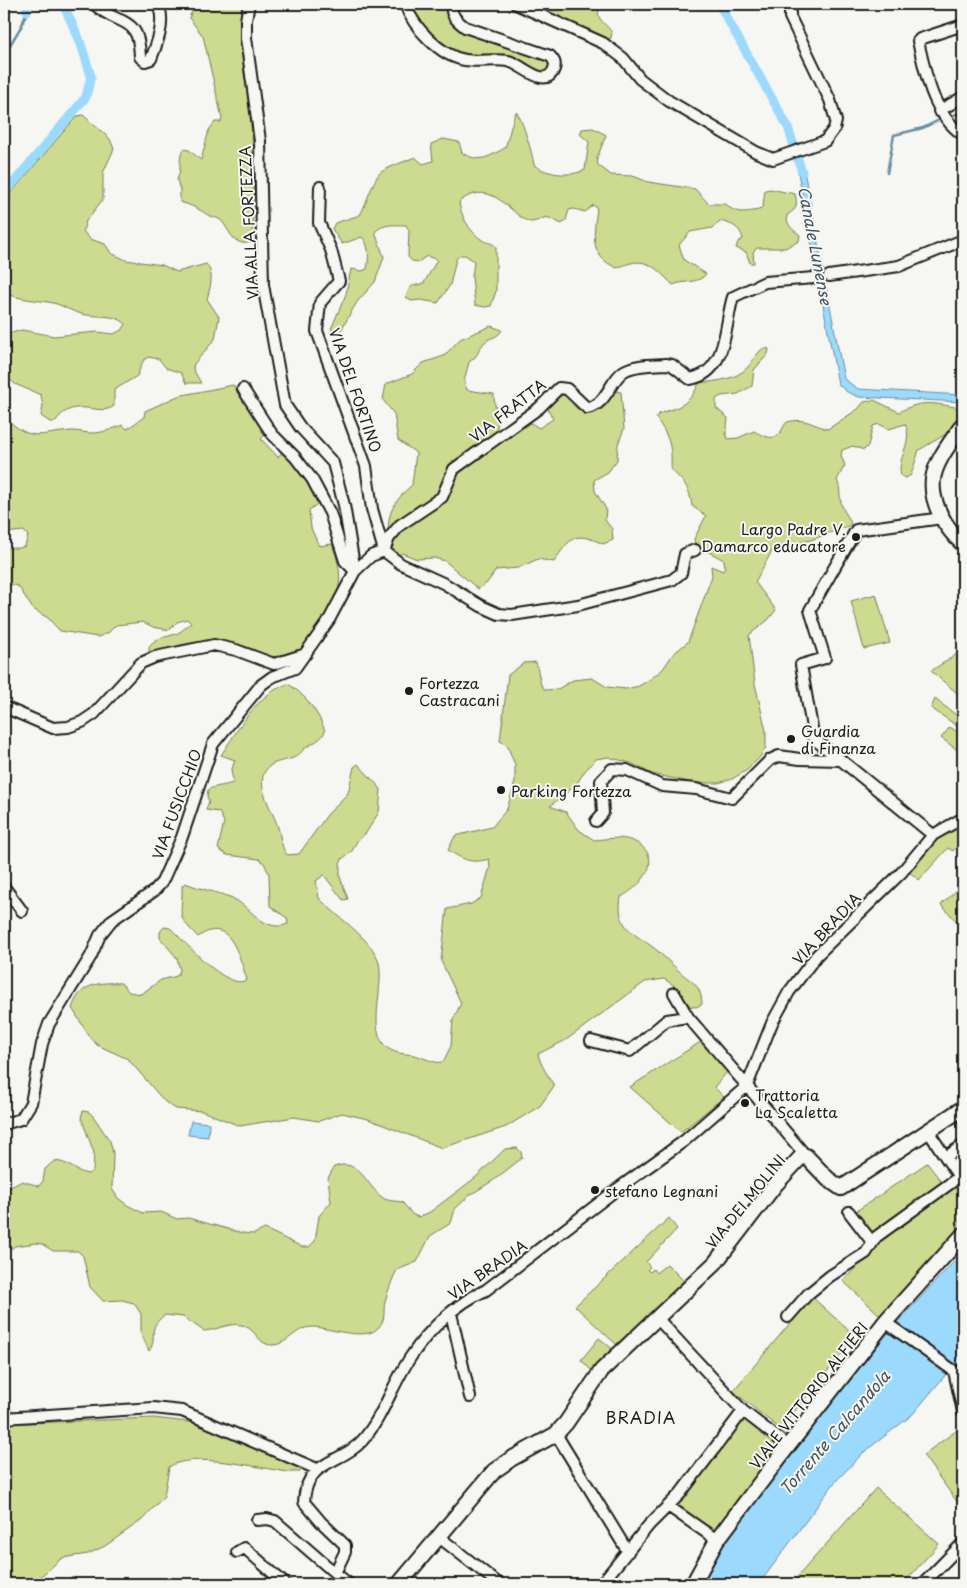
<svg xmlns="http://www.w3.org/2000/svg" width="967" height="1588" viewBox="0 0 967 1588" font-family="'Playpen Sans',sans-serif">
  <rect width="100%" height="100%" fill="#f6f6f2"/>
  <filter id="ink" filterUnits="userSpaceOnUse"><feTurbulence type="fractalNoise" baseFrequency=".02" numOctaves="2"/><feDisplacementMap in="SourceGraphic" scale="10" xChannelSelector="R" yChannelSelector="G"/><feConvolveMatrix kernelMatrix="1 2 1 2 8 2 1 2 1" color-interpolation-filters="sRGB"/></filter>
  <g filter="url(#ink)">
    <path fill="#ccdb8f" stroke="#747c56" d="M195 4H242C236 44 247 82 251 123 255 162 253 202 252 242 231 249 229 225 219 219 216 217 211 218 208 215 199 209 191 205 180 202V190L177 180C183 166 177 158 184 149L189 150 201 160 209 130 215 122H221L222 118 203 36 189 18Z
      M411 4H445L448 18 465 31 549 62 548 71 541 74C525 64 509 56 490 55 482 54 472 56 463 54 440 48 422 24 411 4Z
      M527 4H603C591 18 606 22 612 33L611 38 606 39Z
      M516 112C522 117 533 156 534 165 548 175 570 177 585 170L589 142 580 134 582 129 593 128 606 135 597 158 598 165 611 175 633 176 648 182 695 189 709 204H726C736 215 745 212 759 210L763 206 765 190 770 189 795 194C798 206 797 209 787 215 786 225 793 230 800 235L799 241 785 248H757L753 252 754 263H750L746 252 736 248 738 242 743 239C740 226 731 224 720 221L712 228 690 232 679 245 684 260 706 274C699 284 684 280 673 285 653 265 645 255 617 268 588 256 594 234 597 208L593 205 585 212 574 209 569 210 566 220 562 224 547 217C543 218 536 222 532 222 514 222 494 174 459 202 461 216 469 231 482 240 487 243 492 242 496 247V291L491 306 485 307 475 305 472 277 474 261 465 255H460L456 259 450 285 438 303 421 300 411 301 406 297C412 281 412 288 424 283L437 260 427 256 418 262 412 261 408 257 409 230 406 225C395 225 383 223 375 232L384 257 375 282 357 302 341 330 336 332 331 329 346 294 351 269 362 271 367 269C369 259 370 245 362 237L342 244 332 229 335 223 360 215C366 205 374 177 381 172 391 166 404 162 415 157L423 164 433 161 431 144 443 139 459 142 462 153C481 163 486 158 505 148 508 140 513 117 516 112Z
      M83 115 110 139 114 149 103 173V199L86 221 83 231 90 239 105 244 111 253 126 260 162 265 177 272 206 264C215 273 210 288 207 299L219 317 215 339 194 364 193 369 201 383H186L181 373 166 368 159 359 148 357 143 361 137 376 114 390V406C100 418 74 394 55 422H50L41 416 43 406 41 395 15 384 4 374V335L22 330 54 336 97 332 114 334 123 329 126 324C115 313 96 318 82 314 73 312 65 307 57 304 39 299 20 301 4 292V201L77 116Z
      M491 326 502 330C498 338 490 337 485 342 477 350 480 355 469 362L464 381 467 390 494 394C494 409 499 413 497 429L503 438 508 439 526 423H531L539 428 553 419 548 409 550 404 562 395 567 396 576 408 586 413 601 408 616 391 621 392 624 429 618 444 617 460 608 472 594 480 595 491 606 509 605 520 612 529 613 540 603 544C574 530 570 538 554 562L538 559 518 568 496 570 487 583 478 589 445 561 434 558 417 559 402 553 397 556 392 553C384 522 388 506 412 485L416 453 398 440 394 414 383 400 386 384 412 374 423 363 444 356 460 339Z
      M764 348 769 349 768 354 754 370 752 386 738 394 721 396 716 399V408L728 418 726 434 728 439 738 438 754 431C761 435 774 442 780 433 783 429 783 426 787 422 806 417 811 425 828 429L858 409 864 402 874 400 899 412C922 400 931 403 955 407L960 410 961 415 948 433 919 450 911 475 906 478 901 476C896 458 914 442 905 424L889 429 879 424 873 426 868 446 864 450 853 446 842 450 841 456 845 465 837 480C841 489 839 497 842 506 844 513 850 517 851 525L811 540 775 547 772 551 755 582 776 610 768 620 749 635 755 684 766 731V747L760 757 747 770 732 779 718 783H694L652 774 631 763 608 757 596 759 584 772 576 785 550 806 566 812 579 830 594 840C607 839 620 836 633 841 666 856 644 885 621 897 615 931 638 934 659 952 666 958 672 965 679 971 692 983 701 984 702 1004L696 1007 690 1006 675 986 664 979 645 982 566 1040 538 1054C541 1067 548 1074 554 1086L540 1106 506 1127 442 1148 368 1119 342 1113 319 1121 294 1117 240 1126 202 1111 176 1109 165 1102 128 1059 97 1045 89 1036 72 1008C80 984 97 982 121 983L129 992 141 994 161 980 177 976 180 970 177 958 160 938V932L164 927 170 928C185 941 227 992 247 980 239 956 230 914 198 937 174 913 183 916 182 886L185 883C200 889 216 892 230 897 250 905 263 934 288 924L287 918 270 906 269 874 264 863 259 859 227 855 218 849 224 822 219 812 206 810 209 801 207 797 208 790C215 785 225 787 234 782L231 772 235 760 221 755C239 729 256 694 288 684 304 693 319 713 325 731 322 739 315 742 308 746 303 749 301 753 297 756 289 761 279 760 271 765 251 779 271 807 276 822 281 833 280 846 287 855L299 854 327 815 348 793 354 767 358 764 381 789 379 812 366 833 357 841 352 851 342 859 340 865V877L348 899 343 900 324 875 316 881 319 898C334 914 369 938 377 957 389 982 360 1040 395 1052 401 1054 408 1054 414 1055 424 1057 433 1064 443 1062L451 1046 453 1020 461 1003 441 961 447 909 471 904 481 898 490 867 489 859C472 864 463 860 448 850L455 836 492 827 507 809 515 782V765L507 745 500 741 508 675 524 663 536 662 541 685 545 690 558 689 573 680 592 678 607 687 626 689 639 686 649 680 663 669 673 654 688 642 712 576 711 566 723 571 725 567 724 560 695 545 694 539 706 516 692 506C690 489 685 482 671 470 672 447 670 438 656 418L659 414C681 406 689 405 699 383 717 381 736 380 748 367 754 360 756 353 764 348Z
      M233 385 266 434 261 439 278 457 283 451 311 481 321 501 309 510 311 528 319 546 332 544C343 574 343 589 326 616 321 624 310 646 303 650 273 668 245 647 215 642 195 639 166 648 149 656V646C157 636 167 638 178 633 182 631 187 626 191 623L187 619 177 622 169 630 153 627 143 622 116 625 108 633 98 637 60 631 48 618 33 609 18 586 8 584 4 586V548H20L25 546 28 536 24 531 4 533V416C31 444 40 433 72 431 79 431 86 433 92 433 103 433 112 429 123 425L127 429 144 417 145 411 178 396Z
      M876 594 890 643 864 649 851 601Z
      M963 650V698L931 671Z
      M935 699 963 720V730L931 708Z
      M950 727 963 736V754L941 738Z
      M963 822V835L957 842 960 843 953 851 948 848 919 880 908 871 934 841Z
      M961 886 963 889V928L941 905Z
      M702 1041 730 1069 714 1087 724 1097 681 1132 630 1087Z
      M83 1111 89 1112 93 1116 110 1141 113 1153 112 1189 118 1198 127 1205 143 1213 161 1212 177 1219 188 1218 242 1233 254 1234 265 1229 302 1247H309L315 1241 319 1216 331 1202 328 1178 334 1167C360 1157 366 1186 383 1198 387 1201 396 1201 402 1202L413 1215 419 1217 430 1212 475 1178 505 1149 517 1148 521 1152 522 1158 494 1180 470 1195 455 1209 451 1223 430 1236 417 1262 397 1270C392 1279 389 1289 386 1298 382 1308 387 1318 379 1327 367 1342 330 1328 313 1327 296 1326 288 1345 273 1345 259 1346 257 1331 245 1326 231 1321 218 1330 204 1331L183 1317 165 1315C145 1329 159 1337 149 1351L141 1333V1314L134 1303 122 1300 103 1301 90 1287 83 1256 78 1251H53L42 1244 36 1243 15 1246 4 1254V1194L7 1189 22 1181 39 1186 43 1181 45 1169 54 1161C68 1161 75 1172 88 1174L93 1171 94 1153 81 1117Z
      M927 1163 944 1185 873 1236 852 1214Z
      M956 1184C967 1205 963 1221 950 1241L882 1317 843 1281 897 1224Z
      M669 1218 677 1229 646 1262 650 1267 647 1270 650 1272 653 1269 656 1273 667 1264 686 1283 618 1346 575 1306Z
      M812 1297 856 1337 780 1429 733 1391Z
      M599 1338 614 1350 593 1372 581 1360Z
      M743 1415 783 1446 715 1535 673 1506 684 1497Z
      M154 1418 213 1425 254 1448 304 1467 300 1472H288C260 1468 190 1451 169 1467L164 1496 142 1520 105 1546 88 1554 62 1558 32 1584H4V1424Z
      M960 1428 963 1432V1510L923 1455Z
      M876 1488 939 1544 903 1584H791Z"/>
    <path fill="#9bdafc" stroke="#688ea2" d="M802 160 844 379 858 389 963 395V402L859 397 847 392 838 384 796 162Z
      M191 1121 209 1123 208 1137 188 1135Z
      M963 1252V1354L912 1415 864 1452 835 1482 759 1584H700L722 1544 860 1367 893 1327Z"/>
    <g fill="none" stroke-linecap="round" stroke-linejoin="round">
      <path stroke="#688ea2" stroke-width="2.5" d="M4 55 22 25 27 11
        M948 116 963 113
        M887 173 894 135 923 128 943 118"/>
      <path stroke="#9bdafc" stroke-width="9" d="M719 4 788 127 802 172
        M27 11V4
        M4 194 86 97 91 76 80 41 63 4"/>
      <defs>
        <path id="street" d="M94 4C119 28 139 13 140 57L145 61 151 59C157 43 164 27 160 10
          M249 4 246 20V38L260 141 263 285 285 405 300 427 333 463 344 505 355 571
          M405 4C413 27 440 56 465 60 479 62 494 59 508 61 521 63 545 91 554 69 556 63 554 60 550 56L465 27C456 20 450 15 452 4
          M516 4 603 43 623 58 640 79 669 101 756 152 773 159 825 141 834 129 836 121 830 100 790 17V4
          M963 25 920 39 918 41C926 76 933 114 963 135
          M939 111 963 97
          M320 187 319 223 331 250 339 281 320 303 317 331 366 466 372 509 384 551 401 564 445 584 481 606 499 614 512 615 578 605 672 580 681 573 685 554 695 550
          M829 276 899 266 963 240
          M243 389 272 434 295 457 312 479 330 513 345 561 355 571
          M384 551 389 538 400 525 442 497 454 469 539 408 559 388 567 389 587 408C607 405 609 381 624 371 635 364 654 365 666 364L672 365 690 379C728 373 724 325 733 297L765 282 814 278
          M4 707 53 728 68 727 82 722 94 714 141 663 155 657 214 645 236 650 274 664 306 654
          M841 760 814 739 801 665 825 658 810 610 856 530 942 518
          M596 821 603 813 601 781 612 769 627 770 662 786 696 789 732 798 770 760 779 756 800 759 841 760 933 835
          M4 887 22 911
          M591 1041 630 1051 667 1020 688 1017
          M4 1124 21 1119 31 1103 42 1044 49 1024 91 956 100 935 112 920 154 891 162 882 182 837 213 744 261 685 272 677 295 668 329 620 355 571 371 556 384 551
          M928 1131 963 1183
          M806 1156 747 1086 772 1023 789 992 817 955 901 873 933 835 963 818
          M946 1157 963 1145
          M849 1212 872 1242
          M451 1313 470 1397
          M788 1317 808 1294 830 1276 866 1253 876 1237 959 1177
          M657 1318 743 1411 788 1446
          M885 1322 954 1371 963 1412
          M4 1418 153 1408 182 1411 317 1469
          M556 1434 628 1552
          M668 1506 717 1540
          M257 1520 267 1519 275 1521 335 1573
          M439 1537 499 1584
          M237 1552 244 1548 247 1550 285 1584
          M349 1584 335 1573 345 1552V1545L321 1522 304 1502C306 1459 340 1465 362 1441 384 1416 393 1382 412 1355 430 1328 457 1303 486 1290L616 1190 684 1141 747 1086 688 1017 674 993
          M601 1584 649 1525 680 1494 743 1411
          M923 1584 963 1543"/>
        <path id="secondary" d="M963 424C953 440 936 459 933 479 930 503 946 529 963 544
          M399 1584 494 1471 511 1459 556 1434 566 1423 602 1370 715 1263 775 1185 800 1158 806 1156 828 1179 841 1188 963 1108
          M693 1584 717 1540 788 1446 885 1322 963 1235"/>
      </defs>
      <use href="#street" stroke="#1c1c1c" stroke-width="14"/>
      <use href="#secondary" stroke="#1c1c1c" stroke-width="18"/>
      <use href="#street" stroke="#f6f6f2" stroke-width="10"/>
      <use href="#secondary" stroke="#f6f6f2" stroke-width="14"/>
    </g>
  </g>
  <g fill="#1c1c1c" stroke="#f6f6f2" stroke-width="2">
    <circle cx="856" cy="537" r="5"/>
    <circle cx="409" cy="691" r="5"/>
    <circle cx="791" cy="739" r="5"/>
    <circle cx="501" cy="790" r="5"/>
    <circle cx="745" cy="1103" r="5"/>
    <circle cx="595" cy="1190" r="5"/>
  </g>
  <g text-anchor="middle" dominant-baseline="central" stroke-width="4" stroke-linejoin="round" paint-order="stroke">
    <g font-size="15" fill="#1c1c1c" stroke="#f6f6f2">
      <text transform="translate(248 223) rotate(-93)">VIA ALLA FORTEZZA</text>
      <text transform="translate(356 390) rotate(71)">VIA DEL FORTINO</text>
      <text transform="translate(507 410) rotate(-38)">VIA FRATTA</text>
      <text transform="translate(176 804) rotate(-70)">VIA FUSICCHIO</text>
      <text transform="translate(826 928) rotate(-47)">VIA BRADIA</text>
      <text transform="translate(745 1201) rotate(-51)">VIA DEI MOLINI</text>
      <text transform="translate(487 1269) rotate(-35)">VIA BRADIA</text>
      <text transform="translate(808 1395) rotate(-52)">VIALE VITTORIO ALFIERI</text>
    </g>
    <g font-size="15" fill="#1c1c1c" stroke="#f6f6f2" text-anchor="start">
      <text x="846" y="528" text-anchor="end">Largo Padre V.<tspan x="846" dy="17">Damarco educatore</tspan></text>
      <text x="419" y="682">Fortezza<tspan x="419" dy="17">Castracani</tspan></text>
      <text x="801" y="730">Guardia<tspan x="801" dy="17">di Finanza</tspan></text>
      <text x="511" y="790">Parking Fortezza</text>
      <text x="755" y="1094">Trattoria<tspan x="755" dy="17">La Scaletta</tspan></text>
      <text x="605" y="1190">stefano Legnani</text>
    </g>
    <g font-size="16" font-style="italic" fill="#42555f" stroke="#f6f6f2">
      <text transform="translate(816 245) rotate(79)">Canale Lunense</text>
      <text transform="translate(834 1432) rotate(-49)">Torrente Calcandola</text>
    </g>
    <g font-size="16" letter-spacing="1" fill="#1c1c1c" stroke="#f6f6f2">
      <text x="641" y="1417">BRADIA</text>
    </g>
  </g>
  <rect width="967" height="1588" fill="none" stroke="#f6f6f2" stroke-width="20"/>
  <rect x="10" y="10" width="947" height="1568" fill="none" stroke="#1c1c1c" stroke-width="2" filter="url(#ink)"/>
</svg>
